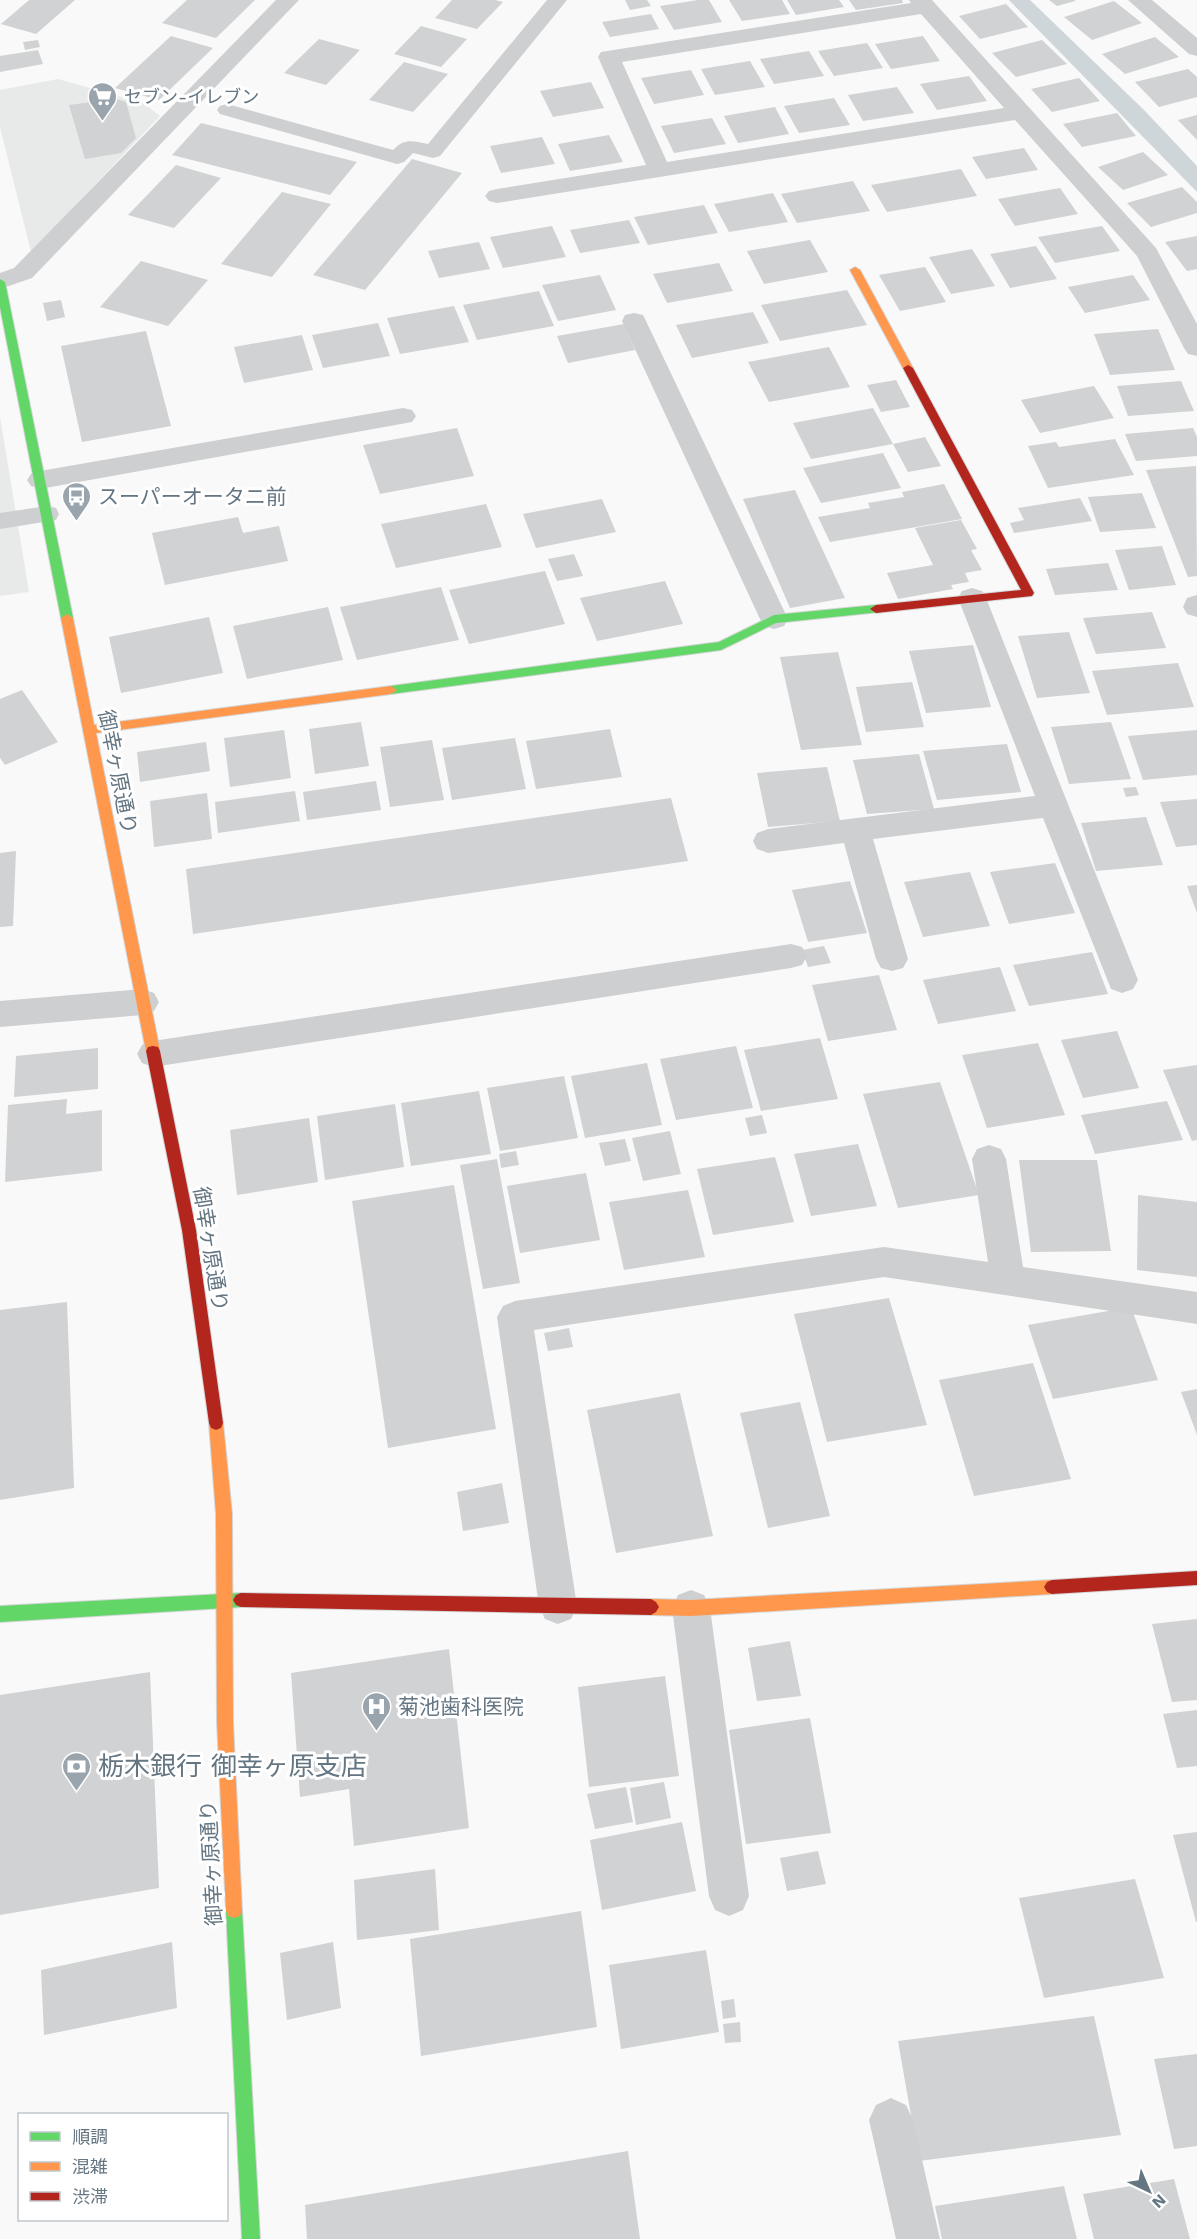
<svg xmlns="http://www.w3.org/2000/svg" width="1197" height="2239" viewBox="0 0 1197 2239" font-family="'Work Sans','Noto Sans JP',sans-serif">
  <rect width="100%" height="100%" fill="#f9f9f9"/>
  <path fill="#e8e9e9" d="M58 79 143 103 160 116 31 252 0 127V90Z
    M0 417 29 592 0 596Z"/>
  <path fill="#ced6d9" d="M1009 0H1030L1144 110 1197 166V192Z"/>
  <path fill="#d0d2d3" d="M29 0H75L36 34 1 24Z
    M187 0H255L216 38 162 23Z
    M452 0H495L503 2 477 29 435 18Z
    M625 0H647L651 6 630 10Z
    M698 0H709L722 22 674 30 660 6Z
    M729 0H782L790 14 742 21Z
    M787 0H839L844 7 796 15Z
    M849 0H902L903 3 856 10Z
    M1049 0H1075V1L1057 6Z
    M1114 1 1142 23 1092 40 1064 17Z
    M1006 4 1028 27 980 39 959 16Z
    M651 14 659 29 610 37 602 22Z
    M421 26 467 39 441 67 394 54Z
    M171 36 213 48 159 100 115 88Z
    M923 36 940 61 891 69 875 44Z
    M1155 37 1179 57 1125 74 1102 54Z
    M319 39 360 50 326 85 284 73Z
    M38 40 40 47 25 50 23 42Z
    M1042 40 1067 64 1016 77 992 53Z
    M867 43 883 68 834 76 818 51Z
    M38 50 43 64 0 72V56Z
    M809 51 824 76 774 84 760 59Z
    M750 61 765 87 715 95 701 69Z
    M404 62 448 74 413 112 369 100Z
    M1188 69 1197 77V97L1159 107 1135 82Z
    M691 70 704 95 654 104 641 78Z
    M969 76 987 101 937 110 920 84Z
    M1079 78 1100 101 1052 112 1031 89Z
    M591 82 604 108 553 117 540 91Z
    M897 87 914 113 863 121 848 95Z
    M834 98 850 125 799 133 784 106Z
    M116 99 126 102 136 138 121 153 85 159 69 105Z
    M775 107 789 134 738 143 724 116Z
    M1117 113 1136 136 1082 147 1063 124Z
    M1197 115V140L1178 120Z
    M712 118 726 144 674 153 661 126Z
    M201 123 357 162 330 195 172 155Z
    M609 135 623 162 570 171 558 144Z
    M542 137 555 164 501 173 490 146Z
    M1024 148 1038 170 986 179 972 157Z
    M1143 152 1168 175 1123 190 1098 167Z
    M412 159 462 173 365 290 313 275Z
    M176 165 221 178 174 228 128 215Z
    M961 169 977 196 887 212 871 185Z
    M853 181 870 211 797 223 781 194Z
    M1182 187 1197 202V213L1151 227 1127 203Z
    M1060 188 1078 214 1015 226 998 199Z
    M282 192 331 204 272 277 221 264Z
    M773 193 788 222 729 232 714 204Z
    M704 205 718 233 648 245 634 217Z
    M629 220 640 243 580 253 570 230Z
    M552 226 566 257 503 268 490 237Z
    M1102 226 1120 251 1055 263 1038 237Z
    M1197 236V269L1187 271 1165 242Z
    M810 240 828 272 764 284 747 251Z
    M479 242 490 269 439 278 428 251Z
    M1036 246 1057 279 1010 288 990 254Z
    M972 249 995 286 951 294 929 257Z
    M141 261 208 280 168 326 100 307Z
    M719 263 733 291 667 303 653 274Z
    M925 267 946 302 900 311 879 275Z
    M600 275 616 310 558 321 542 285Z
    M1133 275 1150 300 1085 313 1068 287Z
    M847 290 867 325 780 341 761 305Z
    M539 291 554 326 477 340 463 305Z
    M61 300 65 317 47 321 43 303Z
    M454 306 469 342 400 354 387 318Z
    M753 312 769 343 692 358 676 325Z
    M378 323 390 356 323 368 312 335Z
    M624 324 635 350 568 363 557 336Z
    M1158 329 1175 370 1110 375 1094 334Z
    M146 331 171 426 82 442 61 346Z
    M302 335 313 370 244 383 234 347Z
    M829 347 850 387 769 402 748 362Z
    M896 380 910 407 881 412 867 385Z
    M1181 381 1194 411 1128 416 1117 386Z
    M1094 386 1114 418 1040 433 1021 400Z
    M873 408 893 444 811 459 793 423Z
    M457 428 474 476 380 494 363 445Z
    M1193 428 1197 437V456L1136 461 1125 434Z
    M925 437 941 466 908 472 893 444Z
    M1115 439 1134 475 1048 488 1028 446 1056 442 1059 447Z
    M883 453 901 488 821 503 803 468Z
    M1196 466 1197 576 1188 577 1146 470Z
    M944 484 962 519 830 542 818 517 870 508 868 503 904 497 902 492Z
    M795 490 845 598 790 608 743 499Z
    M1142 493 1156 528 1100 532 1088 497Z
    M1080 498 1092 521 1014 533 1010 523 1024 520 1018 508Z
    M602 499 616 532 536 548 523 514Z
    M486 504 502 547 396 568 381 524Z
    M238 517 243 533 279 526 288 561 165 585 152 533Z
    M961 520 977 549 971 550 982 570 965 573 969 582 951 585 953 589 898 599 887 573 933 565 915 528Z
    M1162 546 1176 585 1129 590 1115 550Z
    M574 554 583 576 557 581 548 559Z
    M1108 563 1118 590 1055 595 1046 569Z
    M545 571 565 624 469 644 449 590Z
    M665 581 683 624 597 641 580 598Z
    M441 587 459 640 357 660 340 607Z
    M328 607 343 660 247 679 233 626Z
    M1152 612 1166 648 1096 654 1083 618Z
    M209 617 223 673 121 693 109 637Z
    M1069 632 1090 693 1037 698 1018 636Z
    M973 645 991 707 926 713 909 651Z
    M838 652 862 745 801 750 780 657Z
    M1178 663 1194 707 1107 715 1092 671Z
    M912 682 924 727 866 732 856 687Z
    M22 690 58 742 5 765 0 758V699Z
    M361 722 369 766 315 774 309 729Z
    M1111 722 1131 779 1069 784 1051 727Z
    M610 729 622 777 536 789 526 741Z
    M284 730 291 778 230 787 224 738Z
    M1197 730V775L1143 780 1128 736Z
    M515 738 526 789 452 800 442 748Z
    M432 740 444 800 390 807 380 747Z
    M206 742 210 771 140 782 137 752Z
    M1007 744 1021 792 937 800 923 751Z
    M919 754 934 809 867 814 853 760Z
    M827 767 840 821 768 827 757 773Z
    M376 781 381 810 307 820 303 792Z
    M1136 787 1139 795 1126 797 1123 788Z
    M295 791 300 821 218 833 215 802Z
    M207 793 212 839 154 847 150 801Z
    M671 798 688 861 193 934 186 869Z
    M1197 799V845L1176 847 1160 802Z
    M1146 817 1163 865 1096 871 1081 823Z
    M16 851 13 926 0 927V853Z
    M1055 863 1075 913 1009 924 990 872Z
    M970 872 990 926 923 937 904 882Z
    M850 881 867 933 808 942 792 890Z
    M1197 885V913L1187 886Z
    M824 946 831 963 808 967 802 950Z
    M1092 952 1108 994 1029 1006 1013 965Z
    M1000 967 1016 1011 938 1024 923 980Z
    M879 975 897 1030 828 1041 812 985Z
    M1117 1031 1139 1088 1083 1098 1061 1040Z
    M820 1038 838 1099 761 1111 744 1050Z
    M1038 1043 1065 1115 987 1128 962 1055Z
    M736 1046 753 1108 676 1120 660 1059Z
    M98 1048V1089L14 1097 16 1056Z
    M647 1063 662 1125 585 1138 571 1076Z
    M1197 1065V1140L1192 1141 1163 1070Z
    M564 1076 578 1138 500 1151 487 1088Z
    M940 1082 979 1195 898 1208 863 1094Z
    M479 1091 491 1154 411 1166 401 1103Z
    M67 1099 66 1114 102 1110V1171L5 1182 8 1105Z
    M1167 1101 1183 1140 1095 1154 1081 1115Z
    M395 1104 404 1167 325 1180 317 1116Z
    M762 1115 767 1133 750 1136 745 1118Z
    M309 1118 318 1182 237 1195 230 1130Z
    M670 1131 681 1174 643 1181 632 1138Z
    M625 1139 631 1161 605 1166 599 1143Z
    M858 1144 877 1206 811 1216 794 1154Z
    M516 1151 519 1165 501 1168 499 1154Z
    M775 1157 794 1222 713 1235 697 1169Z
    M497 1159 520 1283 483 1289 460 1165Z
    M1019 1160H1097L1111 1251 1031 1252Z
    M586 1173 600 1240 520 1253 507 1186Z
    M454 1185 496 1429 388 1448 352 1201Z
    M688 1190 705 1257 624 1270 609 1202Z
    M1138 1195 1197 1202V1277L1137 1270Z
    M889 1298 927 1425 827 1442 794 1314Z
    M67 1302 74 1488 0 1500V1310Z
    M1131 1307 1158 1380 1053 1399 1028 1325Z
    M569 1328 573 1347 548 1351 544 1333Z
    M1033 1363 1071 1479 974 1496 939 1380Z
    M1197 1389V1435L1181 1392Z
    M680 1393 713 1536 616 1553 587 1410Z
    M800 1402 830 1516 768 1528 740 1413Z
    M502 1483 509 1523 463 1531 457 1492Z
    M1197 1619V1700L1172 1702 1152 1624Z
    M790 1641 801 1696 757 1701 748 1648Z
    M449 1649 469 1828 354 1846 349 1789 300 1797 291 1673Z
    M150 1672 159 1888 0 1915V1695Z
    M665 1676 679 1776 589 1787 578 1687Z
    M1197 1710V1766L1177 1768 1163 1714Z
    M810 1718 831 1833 746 1844 729 1730Z
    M664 1782 671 1818 636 1825 630 1788Z
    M626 1787 633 1822 595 1829 587 1794Z
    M682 1822 696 1891 602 1910 590 1840Z
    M1197 1832V1922H1196L1173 1835Z
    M818 1851 826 1884 787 1891 780 1858Z
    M435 1869 439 1930 357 1940 354 1880Z
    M1135 1879 1164 1978 1044 1998 1019 1898Z
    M581 1911 597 2027 421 2056 410 1939Z
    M172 1942 177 2008 44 2035 41 1970Z
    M333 1942 341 2008 287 2020 280 1953Z
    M706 1950 719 2032 621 2049 609 1965Z
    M734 1999 736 2017 723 2019 721 2001Z
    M1094 2016 1121 2135 919 2161 898 2041Z
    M740 2022 741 2042 725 2043 723 2024Z
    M1197 2054V2146L1174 2149 1154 2059Z
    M628 2151 640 2239H307L305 2205Z
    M1174 2179 1190 2239H1094L1083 2194Z
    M1064 2186 1077 2239H942L935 2206Z"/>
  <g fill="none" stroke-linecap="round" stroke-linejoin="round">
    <defs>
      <path id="fast" d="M0 279 5 282 73 618 67 622 61 618 0 307Z
        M876 605 880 606V612L776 623 721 650 391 694 385 690 391 686 719 642 774 615Z
        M241 1593 246 1595 249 1600 246 1605 241 1607 0 1622V1606Z
        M234 1902 240 1904 242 1910 260 2239H242L226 1910 228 1904Z"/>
      <path id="slow" d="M855 267 860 270 913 368 912 370 908 371 903 368 850 270Z
        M67 614 73 618 94 725 391 686 397 690 391 694 96 733 160 1051 158 1055H148L146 1051 61 618Z
        M216 1416 221 1418 223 1423 232 1514 233 1722 242 1910 240 1916 234 1918 228 1916 226 1910 217 1722 216 1514 209 1423 211 1418Z
        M1052 1580 1057 1582 1060 1587 1057 1592 1052 1594 691 1616 651 1615 646 1612 643 1607 646 1602 651 1599 691 1600Z"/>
      <path id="jam" d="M908 365 913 368 1034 593 1032 596 876 613 870 609 876 605 1021 590 903 368Z
        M153 1046 158 1047 160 1051 196 1230 223 1423 221 1428 216 1430 211 1428 209 1423 182 1230 146 1051 148 1047Z
        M1197 1571V1585L1052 1594 1047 1592 1044 1587 1047 1582 1052 1580Z
        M241 1593 651 1599 656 1602 659 1607 656 1612 651 1615 241 1607 236 1605 233 1600 236 1595Z"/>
    </defs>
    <use href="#fast" stroke="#d5d6d7" stroke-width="2"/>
    <use href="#slow" stroke="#d5d6d7" stroke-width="2"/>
    <use href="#jam" stroke="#d5d6d7" stroke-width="2"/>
    <path fill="#cecfd0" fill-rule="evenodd" d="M547 0H567L440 156 433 158 413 153 404 162 397 164 220 114 217 110 220 106 227 104 393 150C405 138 412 141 428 144Z
      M47 506 56 508 59 514 56 520 0 529V513Z"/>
    <path fill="#cecfd0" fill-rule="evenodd" d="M276 0H299L32 278 0 289V273L14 268Z
      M909 0H932L1156 248 1197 324V356L1188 354 1184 348 1137 256 1015 120 497 203 489 201 485 196 489 191 497 189 646 165 598 57 601 52 911 3ZM921 14 1004 108 667 162 622 62Z
      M1128 0H1152L1197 38V56L1189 54Z
      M634 313 643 315 646 321 788 619 784 626 774 629 764 626 760 619 622 321 625 315Z
      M403 408 412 410 416 416 412 422 40 489 31 486 27 480 31 474 40 471Z
      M972 588 982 591 986 598 1138 980 1133 989 1122 993 1111 989 1043 818 873 839 908 959 903 968 892 971 881 968 876 959 844 843 768 853 757 849 753 841 757 833 768 829 1035 796 958 598 962 591Z
      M1197 595V617L1187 614 1183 607 1187 598Z
      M791 944 802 947 807 956 802 965 791 968 153 1067 142 1063 137 1054 142 1045 153 1041Z
      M143 989 154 993 159 1002 154 1011 143 1015 0 1027V1001Z
      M989 1145 1001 1149 1006 1159 1023 1267 1197 1292V1324L884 1277 534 1330 577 1606 571 1619 558 1624 545 1619 539 1606 497 1317 503 1306 515 1301 884 1247 988 1262 972 1159 977 1149Z
      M691 1590 704 1595 710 1608 749 1896 743 1910 729 1916 715 1910 709 1896 672 1608 678 1595Z
      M891 2098 906 2105 913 2120 940 2239H896L869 2120 876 2105Z"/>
    <use href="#fast" fill="#63d668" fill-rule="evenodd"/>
    <use href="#slow" fill="#ff974d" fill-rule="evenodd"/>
    <use href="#jam" fill="#b3261e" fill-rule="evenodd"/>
  </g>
  <defs>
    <symbol id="supermarket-pin" viewBox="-11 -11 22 30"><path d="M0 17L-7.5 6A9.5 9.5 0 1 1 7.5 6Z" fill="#99a4ac" stroke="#fff"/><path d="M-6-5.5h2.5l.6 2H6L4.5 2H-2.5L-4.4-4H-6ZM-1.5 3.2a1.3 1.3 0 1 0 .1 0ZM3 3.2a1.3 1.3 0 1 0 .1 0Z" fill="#fff"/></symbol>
    <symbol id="bus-pin" viewBox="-11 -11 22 30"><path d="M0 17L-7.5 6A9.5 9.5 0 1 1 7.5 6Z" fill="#99a4ac" stroke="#fff"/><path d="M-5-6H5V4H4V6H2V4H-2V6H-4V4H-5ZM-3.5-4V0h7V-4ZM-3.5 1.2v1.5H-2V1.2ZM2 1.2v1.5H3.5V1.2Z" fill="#fff"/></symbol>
    <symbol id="hospital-pin" viewBox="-11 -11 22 30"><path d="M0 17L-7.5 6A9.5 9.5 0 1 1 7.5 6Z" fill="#99a4ac" stroke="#fff"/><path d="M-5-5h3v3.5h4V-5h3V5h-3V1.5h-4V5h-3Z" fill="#fff"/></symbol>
    <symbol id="bank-pin" viewBox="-11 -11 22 30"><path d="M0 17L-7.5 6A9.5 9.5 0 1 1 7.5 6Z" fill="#99a4ac" stroke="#fff"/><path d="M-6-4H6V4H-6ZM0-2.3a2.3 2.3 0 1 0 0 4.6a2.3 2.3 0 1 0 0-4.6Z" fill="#fff"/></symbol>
  </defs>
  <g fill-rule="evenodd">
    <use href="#supermarket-pin" x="86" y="80" width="33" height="45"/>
    <use href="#bus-pin" x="60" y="480" width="33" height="45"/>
    <use href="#hospital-pin" x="360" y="1690" width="33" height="45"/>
    <use href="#bank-pin" x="60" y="1750" width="33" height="45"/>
  </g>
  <g text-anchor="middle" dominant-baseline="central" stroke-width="6" stroke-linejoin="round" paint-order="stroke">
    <g font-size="18" fill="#657683" stroke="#fff" text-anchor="start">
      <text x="124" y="96">セブン-イレブン</text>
    </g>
    <g font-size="21" fill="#657683" stroke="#fff" text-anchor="start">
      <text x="98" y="496">スーパーオータニ前</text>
      <text x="398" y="1706">菊池歯科医院</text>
    </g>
    <g font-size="21" fill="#657683" stroke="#fff">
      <text transform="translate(118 772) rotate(79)">御幸ヶ原通り</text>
      <text transform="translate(211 1249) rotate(81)">御幸ヶ原通り</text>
      <text transform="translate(211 1863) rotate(-93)">御幸ヶ原通り</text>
    </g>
    <g font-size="26" fill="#657683" stroke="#fff" text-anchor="start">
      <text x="98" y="1766">栃木銀行 御幸ヶ原支店</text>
    </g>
  </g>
  <rect x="18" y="2113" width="210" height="108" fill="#ffffff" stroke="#c1c8cd" stroke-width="1.5"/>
  <rect x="30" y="2132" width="30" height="9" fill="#63d668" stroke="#c1c8cd" stroke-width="1.5"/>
  <text x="72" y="2143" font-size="18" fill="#657683">順調</text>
  <rect x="30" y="2162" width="30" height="9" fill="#ff974d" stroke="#c1c8cd" stroke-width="1.5"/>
  <text x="72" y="2173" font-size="18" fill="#657683">混雑</text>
  <rect x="30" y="2192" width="30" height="9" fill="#b3261e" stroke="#c1c8cd" stroke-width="1.5"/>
  <text x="72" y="2203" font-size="18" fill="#657683">渋滞</text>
  <g transform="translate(1149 2191) rotate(136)" stroke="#ffffff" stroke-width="4.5" paint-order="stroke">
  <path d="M0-4.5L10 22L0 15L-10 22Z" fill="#657683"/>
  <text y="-9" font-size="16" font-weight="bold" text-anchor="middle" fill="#657683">N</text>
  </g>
</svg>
